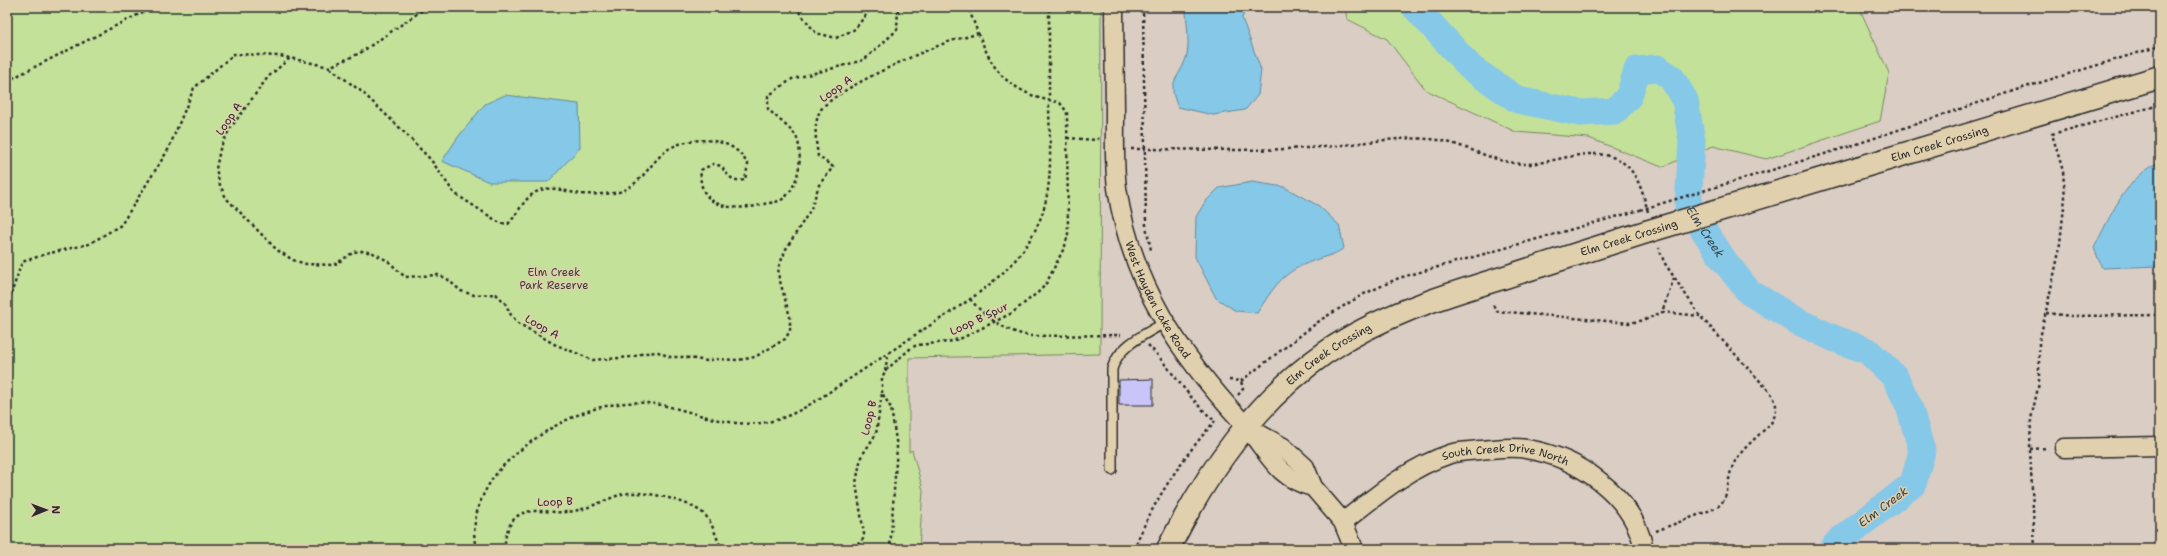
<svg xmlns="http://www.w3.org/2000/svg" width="2167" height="556" viewBox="0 0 2167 556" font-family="'Shantell Sans',sans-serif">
  <rect width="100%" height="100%" fill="#dacdc4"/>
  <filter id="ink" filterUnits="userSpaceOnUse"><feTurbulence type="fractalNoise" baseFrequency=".025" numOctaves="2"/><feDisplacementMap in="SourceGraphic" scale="8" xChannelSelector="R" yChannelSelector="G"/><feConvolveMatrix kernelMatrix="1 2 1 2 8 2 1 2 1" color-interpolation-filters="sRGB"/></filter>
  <g filter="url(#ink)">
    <path fill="#c3e199" stroke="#778662" d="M7 7H1101L1100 354 909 358V452L912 450 923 490 919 549H7Z
      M1345 7H1861L1862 14 1889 73 1880 121 1766 159 1713 146 1662 167 1589 138 1516 132 1426 90 1387 39 1347 19Z"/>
    <path fill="#86c8e7" stroke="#62899c" d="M1189 7H1246L1242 18 1261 70 1258 95 1245 110 1213 115 1178 107C1166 81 1178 81 1186 58 1190 47 1187 24 1186 12Z
      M505 95 579 104 580 148 548 182H489L442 161 458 137 485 104Z
      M2160 163V266L2102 268 2094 248C2109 219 2127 174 2160 163Z
      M1252 182 1284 187 1319 206 1339 225 1344 248C1334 256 1324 256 1313 261 1282 272 1274 287 1257 313L1236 311 1216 298 1195 257 1196 217 1205 202 1219 188Z"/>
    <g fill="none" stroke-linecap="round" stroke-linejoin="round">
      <path stroke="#86c8e7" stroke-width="27" id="s1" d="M1415 7 1471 68 1518 100 1580 113 1615 111 1629 96 1637 70 1657 68 1671 77 1685 100 1692 141 1688 206 1723 259 1749 292 1797 321 1833 338 1868 351 1895 377 1909 406 1922 451 1913 484 1839 541 1832 549"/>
    </g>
    <path fill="#cac5f8" stroke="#2b2b2b" d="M1153 379V405H1119V380Z"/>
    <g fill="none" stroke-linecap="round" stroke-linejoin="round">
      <defs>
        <path id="service" d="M1112 470V369C1119 345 1144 335 1164 323"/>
        <g id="minor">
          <path id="s2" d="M1114 7C1114 42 1115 78 1115 113 1115 138 1114 163 1117 188 1131 284 1180 355 1244 424 1267 449 1275 478 1313 487"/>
          <path d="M1252 430 1283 447 1305 467 1313 487 1343 522 1354 549"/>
          <path d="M2064 448 2160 446"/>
          <path id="s3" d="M1343 522C1377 495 1408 468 1450 454 1459 451 1471 451 1480 450 1494 449 1512 446 1526 449 1578 457 1633 495 1644 549"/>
        </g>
        <g id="secondary">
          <path id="s4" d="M1858 168 2160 77"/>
          <path id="s5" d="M1168 549C1206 474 1255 402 1325 353 1379 316 1440 297 1502 278 1550 263 1598 247 1646 232"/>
        </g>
      </defs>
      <use href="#service" stroke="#2b2b2b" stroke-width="12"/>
      <use href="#minor" stroke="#2b2b2b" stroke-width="21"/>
      <use href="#secondary" stroke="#2b2b2b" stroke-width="25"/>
      <path stroke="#2b2b2b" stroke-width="2.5" stroke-dasharray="3 3" stroke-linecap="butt" d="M427 7 360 53 329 67 290 58 268 77 229 130 220 149 216 169 220 185 226 198 277 250 293 260 306 264 334 265 354 252 362 251 373 253 388 261 405 277 438 275 447 279 461 291 474 295 496 294 505 303 511 315 518 323 554 344 593 360 632 357 644 353 658 352 670 357H683L707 361 715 359 739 360 755 357 785 339 790 331V317L778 274 779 266 786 249 811 209 819 185 833 167 818 156C816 141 813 125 820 111 831 91 927 49 951 41 960 38 969 37 978 33L968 7
        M795 7 816 33 836 38 855 29 872 7
        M1143 7 1146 226 1151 250
        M7 13 12 7
        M330 68 362 92 401 129 431 160 454 193 500 223 508 224C519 213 523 198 538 191 551 185 567 192 580 194 588 195 616 194 622 191 642 183 651 162 667 150 684 138 719 136 736 150 741 153 744 159 748 164L745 180C732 182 728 176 721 166L713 164 701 170C696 209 736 212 764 204 769 203 776 202 781 200 799 190 804 153 796 136 794 132 773 114 768 109V96L792 79 864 60 897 30 898 7
        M7 81 153 7
        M1067 138 1096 140 1099 138
        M1851 146 2016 90 2160 46
        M1131 149C1194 149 1258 152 1321 147 1357 145 1393 136 1429 139 1461 141 1490 162 1522 164 1551 165 1583 147 1612 157 1636 165 1642 190 1648 212
        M1674 278 1662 312 1700 316
        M970 299C986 318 1006 332 1031 336L1121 335
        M1493 305 1497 311 1629 323 1645 320 1662 312
        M7 306 22 262 46 254 89 244 121 225 168 150 194 88 234 54 280 56 290 58
        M2046 313 2071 316 2160 315
        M1148 345C1172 369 1188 399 1215 421
        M885 371 888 354
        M1229 380 1241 381 1322 319 1362 295 1399 278 1640 210
        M882 393V377L886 370 911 348 917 345 948 342 962 338 1012 313 1041 290 1047 282 1065 246 1068 234 1067 112 1060 103C1052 100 1044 100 1036 97 999 81 993 68 978 33
        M1238 395 1243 389 1241 381
        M2030 449 2048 448
        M1656 531 1716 508C1731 497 1726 483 1732 468 1738 451 1758 437 1771 423 1778 412 1778 403 1770 392L1700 316 1664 262 1659 248
        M476 549C469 518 484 485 505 464 547 423 607 392 666 406 702 414 734 430 772 421 794 416 814 402 834 389 860 372 886 355 912 337 941 318 971 301 997 278 1015 263 1030 243 1039 222 1055 185 1049 141 1049 101 1049 70 1049 38 1049 7
        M507 549C504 544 505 538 507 532 517 501 544 514 567 512 587 510 602 501 619 495 640 488 688 500 704 514 713 522 716 539 722 549
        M853 549 863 539 864 534 856 483 861 457 876 434 882 393 891 408 897 447 890 549
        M1134 549C1152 503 1182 458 1215 421
        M2035 549 2030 449 2031 419 2039 383V343L2059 252 2065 198 2063 171 2052 134 2160 105"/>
      <use href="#service" stroke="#e1d0ad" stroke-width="9"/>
      <use href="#minor" stroke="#e1d0ad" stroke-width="18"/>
      <use href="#secondary" stroke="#e1d0ad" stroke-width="22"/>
      <defs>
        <path id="secondary-bridge" d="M1646 232 1858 168"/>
      </defs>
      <use href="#secondary-bridge" stroke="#2b2b2b" stroke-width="25" stroke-linecap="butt"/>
      <path stroke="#2b2b2b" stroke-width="2.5" stroke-dasharray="3 3" stroke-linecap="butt" d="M1640 210 1851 146"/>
      <use href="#secondary-bridge" stroke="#e1d0ad" stroke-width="22"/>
    </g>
  </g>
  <g text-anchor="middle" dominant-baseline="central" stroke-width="3" stroke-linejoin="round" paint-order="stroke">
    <g font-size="11" fill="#2b2b2b" stroke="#e1d0ad">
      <text transform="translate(836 89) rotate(-36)">Loop A</text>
      <text transform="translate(229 119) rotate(-56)">Loop A</text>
      <text stroke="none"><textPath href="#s4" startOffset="85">Elm Creek Crossing</textPath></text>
      <text transform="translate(1629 238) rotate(-17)">Elm Creek Crossing</text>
      <text stroke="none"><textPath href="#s2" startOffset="301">West Hayden Lake Road</textPath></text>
      <text transform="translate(979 319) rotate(-25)">Loop B Spur</text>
      <text transform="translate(542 327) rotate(29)">Loop A</text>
      <text stroke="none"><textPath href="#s5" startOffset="256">Elm Creek Crossing</textPath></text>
      <text transform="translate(869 418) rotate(-77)">Loop B</text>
      <text stroke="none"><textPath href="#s3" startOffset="184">South Creek Drive North</textPath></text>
      <text transform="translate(555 502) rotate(-2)">Loop B</text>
    </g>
    <g font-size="11" fill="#3a3d36" stroke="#e1d0ad">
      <text x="554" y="272">Elm Creek<tspan x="554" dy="13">Park Reserve</tspan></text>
    </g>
    <g font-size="12" font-style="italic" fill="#394347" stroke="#e1d0ad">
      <text stroke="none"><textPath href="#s1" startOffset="487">Elm Creek</textPath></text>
      <text transform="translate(1883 507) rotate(-37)">Elm Creek</text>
    </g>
  </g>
  <rect width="2167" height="556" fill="none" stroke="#e1d0ad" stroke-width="24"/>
  <rect x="12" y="12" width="2143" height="532" fill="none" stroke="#2b2b2b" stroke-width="1.5" filter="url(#ink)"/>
  <g transform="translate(46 510) rotate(89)" stroke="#e1d0ad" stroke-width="3" paint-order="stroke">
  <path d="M0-3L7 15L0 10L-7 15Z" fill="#2b2b2b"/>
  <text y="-6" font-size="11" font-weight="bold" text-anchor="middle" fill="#2b2b2b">N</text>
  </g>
</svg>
